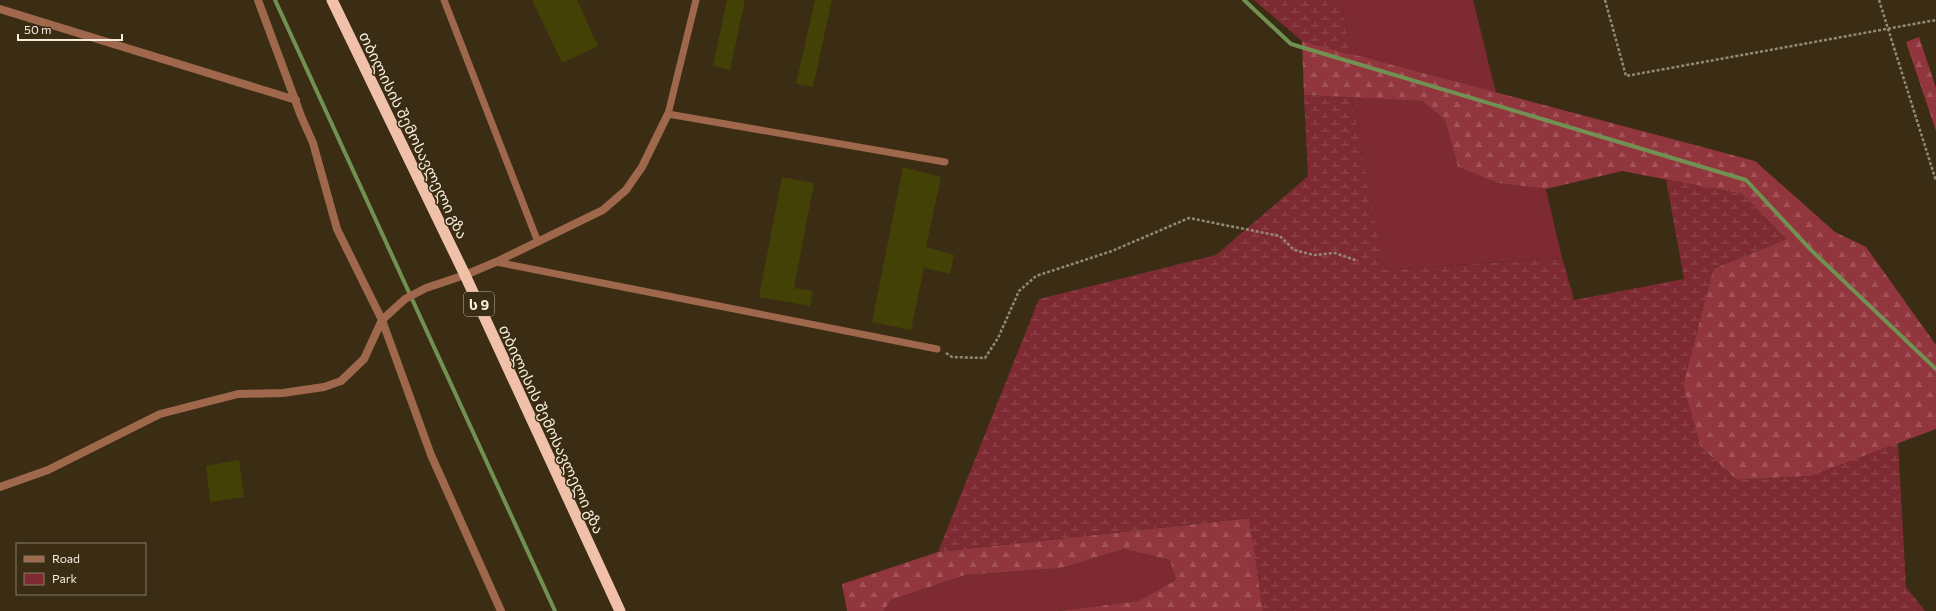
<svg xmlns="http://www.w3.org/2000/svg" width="1936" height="611" viewBox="0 0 1936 611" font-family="Commissioner,'Noto Sans Georgian',sans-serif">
  <defs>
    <pattern id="forest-firs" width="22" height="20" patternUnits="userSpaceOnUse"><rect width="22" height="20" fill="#92363e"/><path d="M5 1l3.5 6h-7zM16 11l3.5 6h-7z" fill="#a2535a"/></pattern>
    <pattern id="wetland-marsh" width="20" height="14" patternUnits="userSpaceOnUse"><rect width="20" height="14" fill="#7d2a32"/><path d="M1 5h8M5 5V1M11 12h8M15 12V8" fill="none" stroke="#90494f"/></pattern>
  </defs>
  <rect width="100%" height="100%" fill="#3b2c14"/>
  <path fill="#7d2a32" d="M1341 0H1473L1496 93 1351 55Z
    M1351 97 1422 101 1445 120 1458 167 1497 183 1546 189 1562 258 1383 270Z
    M1124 549 1171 560 1176 580 1138 601 1059 611H884L891 600 965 575 1062 568Z"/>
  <path fill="url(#forest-firs)" d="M1919 37 1936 88V131L1906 42Z
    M1302 41 1755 161 1835 232 1866 247 1936 345V429L1811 476 1737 480 1700 446 1683 385 1713 269 1786 239 1742 194 1622 171 1546 189 1497 183 1458 167 1445 120 1422 101 1304 95Z
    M1250 518 1263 611H1059L1138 601 1176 580 1170 560 1124 549 1062 568 965 575 891 600 884 611H847L842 584 938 552Z"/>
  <path fill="url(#wetland-marsh)" d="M1254 0H1341L1351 55 1302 41Z
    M1304 95 1351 97 1384 270 1562 258 1574 300 1684 279 1666 179 1742 194 1786 239 1713 269 1683 385 1700 446 1737 480 1811 476 1898 443 1906 587 1925 611H1263L1249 518 938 552 1039 299 1216 255 1308 176Z"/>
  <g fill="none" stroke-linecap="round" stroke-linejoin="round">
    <path stroke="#719152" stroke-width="4" d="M275 0 555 611
      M1244 0 1291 44 1746 180 1810 249 1936 369"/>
  </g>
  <path fill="#444106" d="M532 0H577L598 46 562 63Z
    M727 0H745L730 70 713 66Z
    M815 0H832L813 87 796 84Z
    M903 167 941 177 926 247 954 255 950 274 924 268 911 330 872 322Z
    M782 177 814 183 794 288 813 291 810 306 759 297Z
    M239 460 244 497 210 502 206 466Z"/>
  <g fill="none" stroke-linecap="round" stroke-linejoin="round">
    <path stroke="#958875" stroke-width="2.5" stroke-dasharray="3 2" stroke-linecap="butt" d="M1605 0 1626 76 1936 20
      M1879 0 1936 181
      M946 353 952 357 985 358 998 338 1019 291 1036 276 1112 251 1189 218 1280 236 1294 250 1314 255 1335 253 1358 261"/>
    <path stroke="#9f674b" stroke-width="7" d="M444 0 538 242
      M696 0 668 114 945 162
      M496 262 937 349"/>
    <path stroke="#9f674b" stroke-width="8" d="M258 0 301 116 313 143 337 229 382 320 431 455 501 611
      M0 9 296 100
      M0 487 48 470 160 414 238 394 283 393 324 387 341 381 364 359 382 320 405 299 426 288 465 275 496 262 603 210 626 190 642 167 668 114"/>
    <path stroke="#f0c0a8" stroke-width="11" d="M332 0 465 275 620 611"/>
  </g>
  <g text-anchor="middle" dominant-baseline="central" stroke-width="3" stroke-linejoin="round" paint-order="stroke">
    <rect fill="#3b2c14" stroke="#bfb4a3" stroke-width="1" x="464" y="292" width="30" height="24" rx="3"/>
    <g font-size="14" font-weight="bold" fill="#f8eee0">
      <text x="479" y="304">ს 9</text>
    </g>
    <g font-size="15" fill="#f8eee0" stroke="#3b2c14">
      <text transform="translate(414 135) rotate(64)">თბილისის შემოსავლელი გზა</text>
      <text transform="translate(552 429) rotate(65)">თბილისის შემოსავლელი გზა</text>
    </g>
  </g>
  <rect x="16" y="543" width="130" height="52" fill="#3b2c14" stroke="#877a66"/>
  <rect x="24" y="556" width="20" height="6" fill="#9f674b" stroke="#877a66"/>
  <text x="52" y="563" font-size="12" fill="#f8eee0">Road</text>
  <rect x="24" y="573" width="20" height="12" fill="#7d2a32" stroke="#877a66"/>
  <text x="52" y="583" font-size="12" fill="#f8eee0">Park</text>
  <path d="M18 34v6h104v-6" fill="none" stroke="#f8eee0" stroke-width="2"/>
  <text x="24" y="34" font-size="12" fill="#f8eee0" stroke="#3b2c14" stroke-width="3" paint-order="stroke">50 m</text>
</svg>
